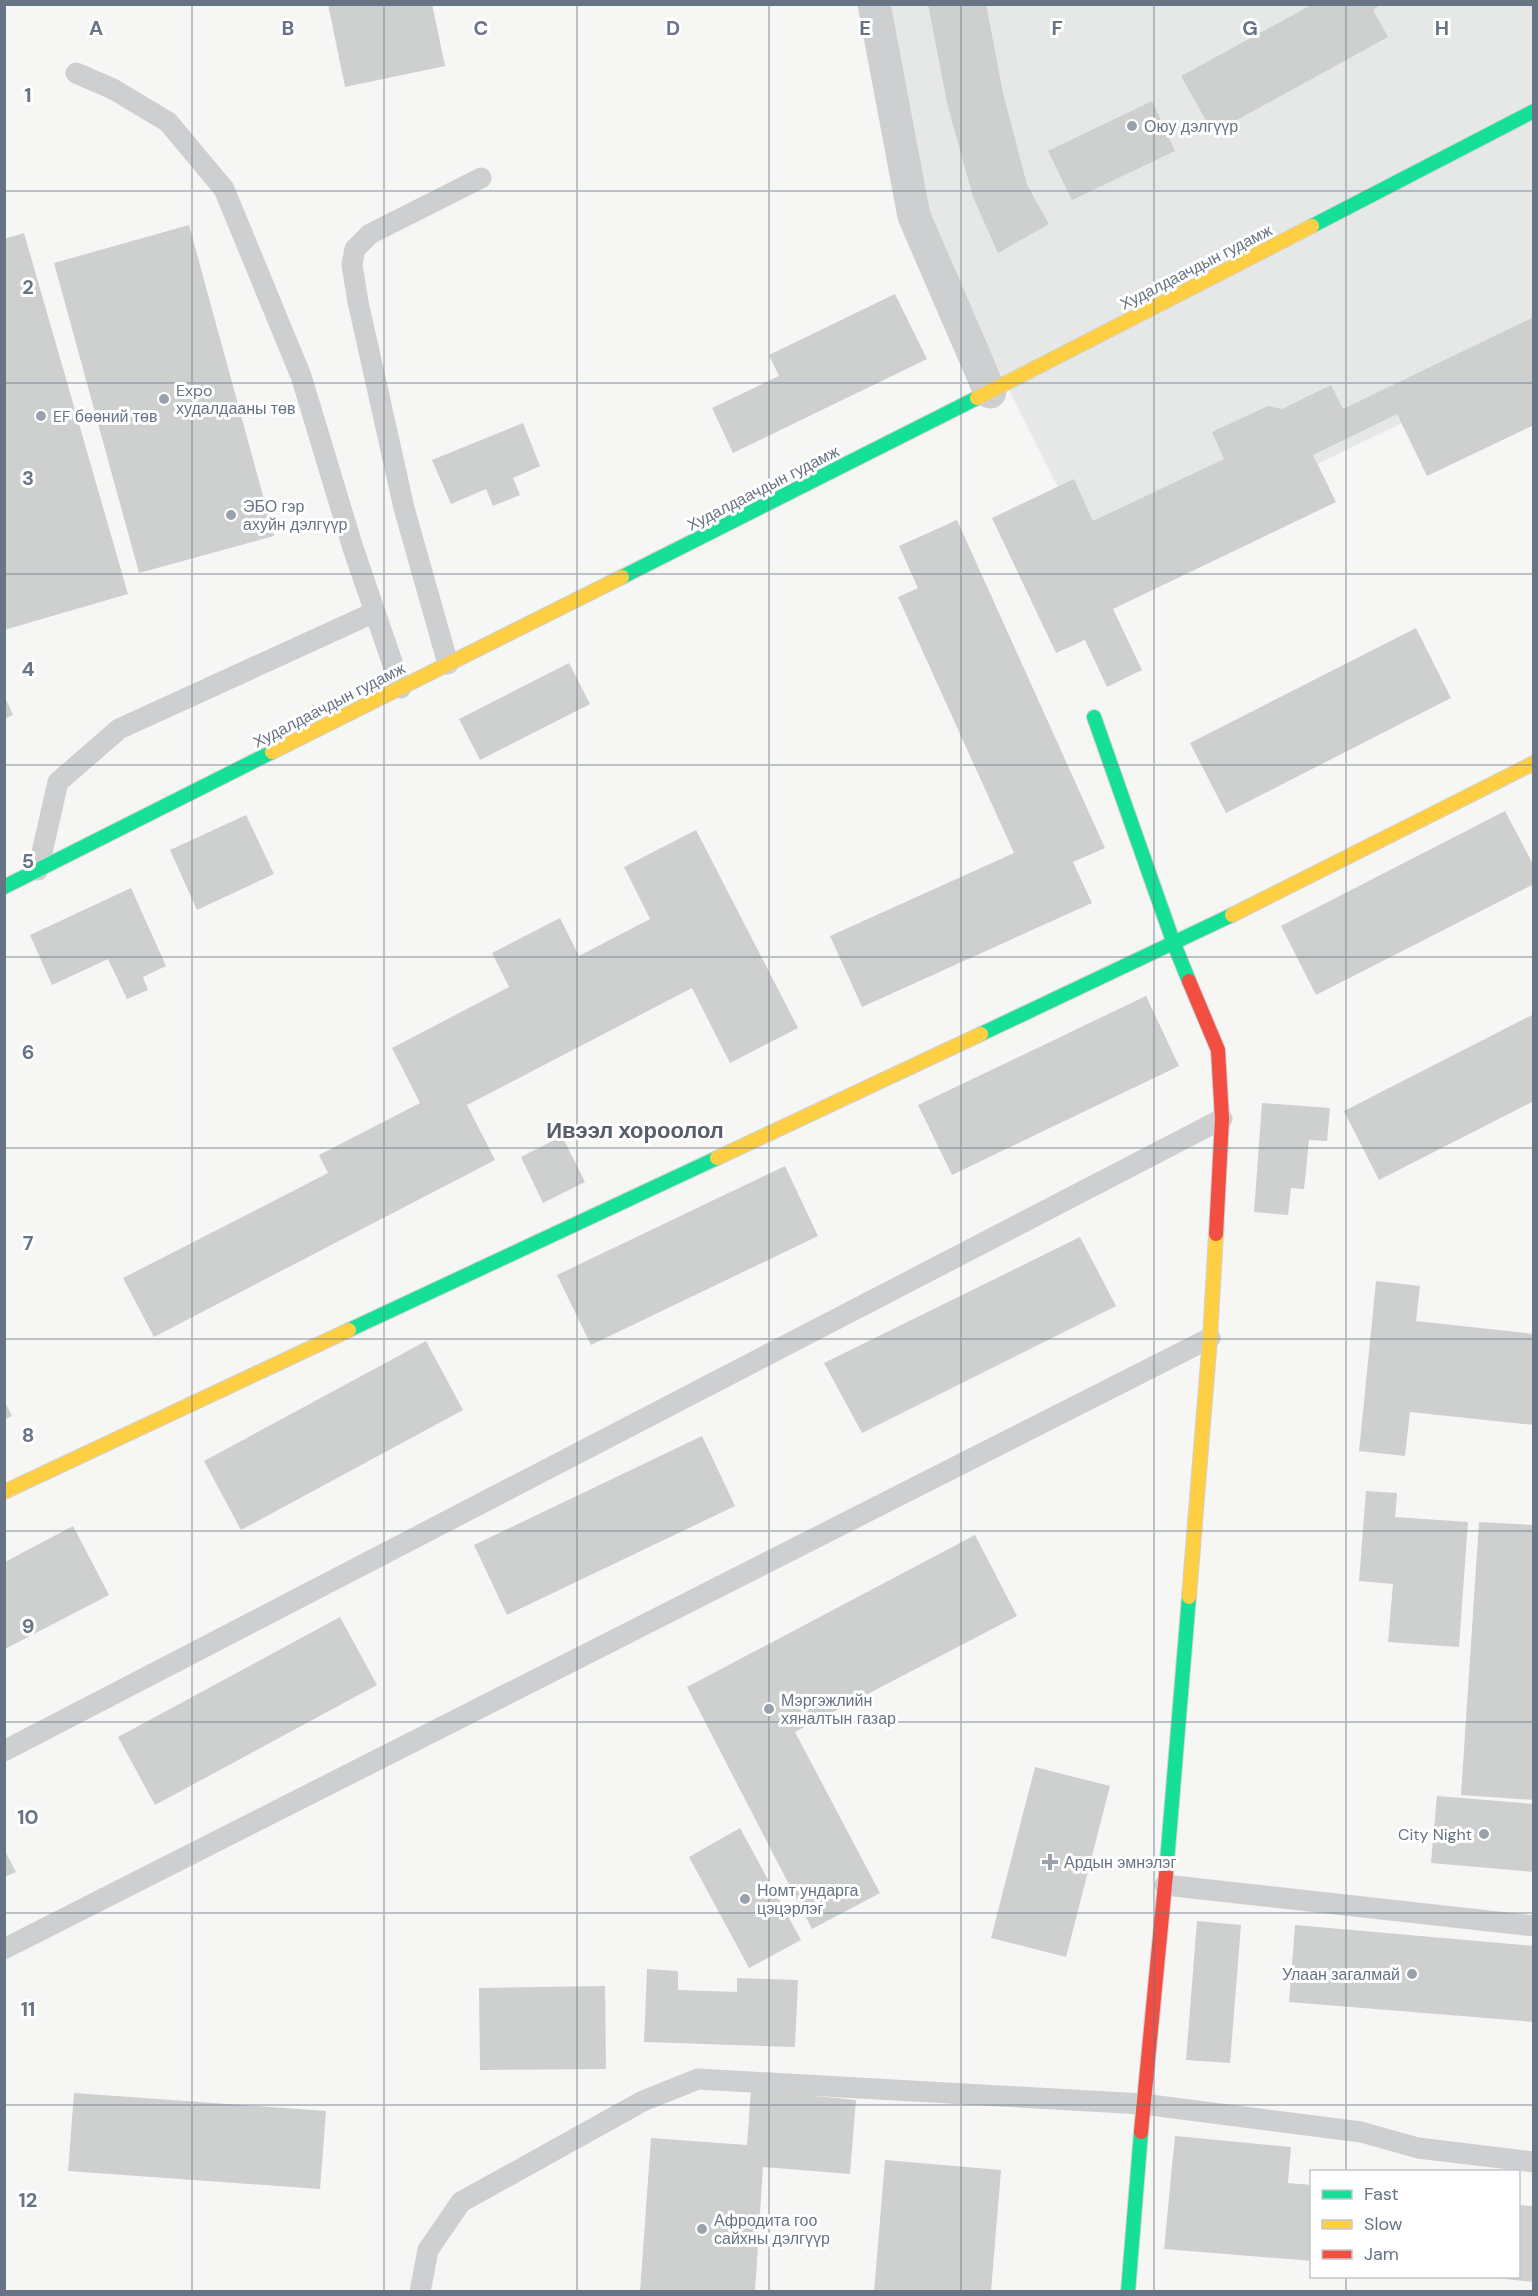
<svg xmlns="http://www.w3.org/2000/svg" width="1538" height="2296" viewBox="0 0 1538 2296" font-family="'DM Sans',sans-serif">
	<rect width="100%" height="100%" fill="#f6f6f5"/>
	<!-- built -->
	<path fill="#e6e8e7" d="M882,5H1533V360L1099,569L922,216Z"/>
	<!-- building -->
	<g fill="#ced0d0">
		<path d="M328,4H432L445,66L345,87Z"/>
		<path d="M928,4H986L1003,93L1027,185L1049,224L998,253L973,197L947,103Z"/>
		<path d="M1313,4H1381L1373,10L1388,37L1213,133L1181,76Z"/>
		<path d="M1152,101L1175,151L1072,200L1048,151Z"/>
		<path d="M189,225L274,536L139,573L54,263Z"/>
		<path d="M24,233L128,594L4,630V239Z"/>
		<path d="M895,294L927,359L733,453L712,408L779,376L769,355Z"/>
		<path d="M1534,317V425L1427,476L1397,414L1313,455L1336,502L1113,609L1142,670L1107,687L1085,640L1056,653L992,518L1074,479L1093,521L1224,459L1212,432L1268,406L1282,409L1331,385L1343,409Z"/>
		<path d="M523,423L540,466L513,478L520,495L493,506L486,489L451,504L432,460Z"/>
		<path d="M957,520L1105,848L1073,862L1092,903L862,1007L830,936L1014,853L898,597L918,588L899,546Z"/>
		<path d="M1416,628L1451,698L1226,813L1190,743Z"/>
		<path d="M569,663L590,704L480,760L459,719Z"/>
		<path d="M4,695L13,715L4,719Z"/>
		<path d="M1505,811L1534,866V884L1316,995L1281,926Z"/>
		<path d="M246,815L274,874L197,910L170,850Z"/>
		<path d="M696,830L798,1028L730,1063L692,988L467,1105L495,1160L154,1337L123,1278L328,1173L319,1155L420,1103L392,1048L509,987L492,953L560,918L579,956L650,919L624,867Z"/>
		<path d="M131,888L166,966L143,977L148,990L127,999L108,959L52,985L30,935Z"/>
		<path d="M1146,996L1179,1066L952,1175L918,1105Z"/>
		<path d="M1534,1014V1101L1379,1180L1344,1111Z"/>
		<path d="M1262,1103L1330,1108L1327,1141L1309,1140L1304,1189L1291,1188L1288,1215L1254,1212Z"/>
		<path d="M562,1136L585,1182L543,1203L521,1157Z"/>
		<path d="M785,1166L818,1236L591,1345L557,1275Z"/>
		<path d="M1080,1237L1116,1306L862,1433L824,1363Z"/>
		<path d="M1376,1281L1420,1286L1416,1321L1534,1334V1425L1410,1412L1405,1456L1359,1451Z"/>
		<path d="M426,1341L463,1410L241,1530L204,1461Z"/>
		<path d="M4,1400L12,1416L4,1420Z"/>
		<path d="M702,1436L735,1506L507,1615L474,1545Z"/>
		<path d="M1366,1491L1397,1493L1395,1517L1468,1522L1459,1647L1388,1642L1393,1584L1359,1581Z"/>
		<path d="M1479,1522L1534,1525V1800L1461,1795Z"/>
		<path d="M73,1526L109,1595L5,1649V1562Z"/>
		<path d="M975,1535L1017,1616L795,1732L880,1893L812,1929L687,1687Z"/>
		<path d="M340,1617L377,1685L155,1805L118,1737Z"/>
		<path d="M1035,1767L1110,1786L1066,1957L991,1938Z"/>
		<path d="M1437,1796L1534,1804V1872L1431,1863Z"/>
		<path d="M740,1828L801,1940L749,1968L689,1857Z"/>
		<path d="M4,1849L16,1872L4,1877Z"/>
		<path d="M1197,1921L1241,1925L1230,2063L1186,2060Z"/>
		<path d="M1295,1925L1534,1946V2022L1289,2002Z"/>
		<path d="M647,1969L678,1971V1990L737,1992V1978L798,1980L795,2047L644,2042Z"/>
		<path d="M605,1986L606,2069L480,2070L479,1988Z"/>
		<path d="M751,2090L856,2100L850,2174L763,2167L755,2292H640L651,2138L747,2145Z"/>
		<path d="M74,2093L326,2111L320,2189L68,2171Z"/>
		<path d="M1175,2136L1291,2147L1288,2183L1312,2185V2261L1164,2249Z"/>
		<path d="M885,2160L1001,2170L991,2292H874Z"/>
		<path d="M1518,2205L1534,2206V2282L1496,2278V2276H1518Z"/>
	</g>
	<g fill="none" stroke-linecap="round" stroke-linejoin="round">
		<defs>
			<g id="fast">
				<path d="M1312,226L1534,111"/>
				<path d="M622,577L977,398"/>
				<path d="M1094,717L1174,944L1189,981"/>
				<path d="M4,887L272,752"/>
				<path d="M981,1034L1232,915"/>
				<path d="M349,1330L717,1158"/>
				<path d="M1166,1874L1189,1597"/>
				<path d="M1128,2292L1141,2132"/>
			</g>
			<g id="slow">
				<path d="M977,398L1312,226"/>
				<path d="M272,752L622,577"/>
				<path d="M1232,915L1534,763"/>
				<path d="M717,1158L981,1034"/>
				<path d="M4,1492L349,1330"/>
				<path d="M1189,1597L1210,1338L1216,1234"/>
			</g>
			<g id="jam">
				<path d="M1189,981L1218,1050L1222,1119L1216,1234"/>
				<path d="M1141,2132L1166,1874"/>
			</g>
		</defs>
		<!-- fast casing -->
		<use href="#fast" stroke="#d2d2d3" stroke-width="16"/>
		<!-- slow casing -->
		<use href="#slow" stroke="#d2d2d3" stroke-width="16"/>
		<!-- jam casing -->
		<use href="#jam" stroke="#d2d2d3" stroke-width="16"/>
		<!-- lane -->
		<g stroke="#cecfd0" stroke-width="21">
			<path d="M76,73L113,89L168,122L224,189L301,376L353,548L401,688"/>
			<path d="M448,664L404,508L358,302L352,265L355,249L370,234L481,178"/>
			<path d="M38,870L58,782L119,729L375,612"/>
			<path d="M4,1751L1222,1119"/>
			<path d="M1165,1885L1534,1926"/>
			<path d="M4,1949L1210,1338"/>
			<path d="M420,2292L428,2250L461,2202L643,2101L698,2079L1143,2104L1361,2132L1418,2148L1534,2162"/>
		</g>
		<!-- street -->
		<path stroke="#cecfd0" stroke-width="33" d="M874,4L914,216L990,392"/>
		<!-- fast -->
		<use href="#fast" stroke="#16e098" stroke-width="14"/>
		<!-- slow -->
		<use href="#slow" stroke="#ffcf43" stroke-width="14"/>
		<!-- jam -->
		<use href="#jam" stroke="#f24e42" stroke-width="14"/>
	</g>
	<!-- grid -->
	<path fill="none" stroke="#677484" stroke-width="1.5" stroke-opacity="0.55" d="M192,4V2292M384,4V2292M577,4V2292M769,4V2292M961,4V2292M1154,4V2292M1346,4V2172M4,191H1534M4,383H1534M4,574H1534M4,765H1534M4,957H1534M4,1148H1534M4,1339H1534M4,1531H1534M4,1722H1534M4,1913H1534M4,2105H1534M1346,2276V2292"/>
	<!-- markers -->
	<g fill="#99a2ac" stroke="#fff" stroke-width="2">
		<circle cx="1132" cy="126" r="6"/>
		<circle cx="164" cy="399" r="6"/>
		<circle cx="41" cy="416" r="6"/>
		<circle cx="231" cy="515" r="6"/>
		<circle cx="769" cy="1709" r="6"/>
		<circle cx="1484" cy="1834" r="6"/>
		<path d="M1047 1853h6v6h6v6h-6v6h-6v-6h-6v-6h6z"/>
		<circle cx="745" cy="1899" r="6"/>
		<circle cx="1412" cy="1974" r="6"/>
		<circle cx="702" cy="2229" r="6"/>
	</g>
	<g text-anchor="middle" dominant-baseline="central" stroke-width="6" stroke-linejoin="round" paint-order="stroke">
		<!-- poi labels -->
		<g font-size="16" fill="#677484" stroke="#fff" text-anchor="start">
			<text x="1144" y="126">Оюу дэлгүүр</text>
			<text x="176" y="390">Expo<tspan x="176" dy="18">худалдааны төв</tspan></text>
			<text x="53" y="416">EF бөөний төв</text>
			<text x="243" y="506">ЭБО гэр<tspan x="243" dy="18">ахуйн дэлгүүр</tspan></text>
			<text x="781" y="1700">Мэргэжлийн<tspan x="781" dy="18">хяналтын газар</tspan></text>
			<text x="1472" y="1834" text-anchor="end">City Night</text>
			<text x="1064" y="1862">Ардын эмнэлэг</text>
			<text x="757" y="1890">Номт ундарга<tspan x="757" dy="18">цэцэрлэг</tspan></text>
			<text x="1400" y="1974" text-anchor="end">Улаан загалмай</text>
			<text x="714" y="2220">Афродита гоо<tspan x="714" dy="18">сайхны дэлгүүр</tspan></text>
		</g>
		<!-- street labels -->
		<g font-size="16" fill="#677484" stroke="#fff">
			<text transform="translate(1196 267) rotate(-27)">Худалдаачдын гудамж</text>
			<text transform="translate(763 488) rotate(-27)">Худалдаачдын гудамж</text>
			<text transform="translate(329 705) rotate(-27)">Худалдаачдын гудамж</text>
		</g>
		<!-- district labels -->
		<g font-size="22" font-weight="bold" fill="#555e69" stroke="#fff">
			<text x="635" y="1130">Ивээл хороолол</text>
		</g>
	</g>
	<g font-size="20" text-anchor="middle" font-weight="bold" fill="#677484" stroke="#fff" stroke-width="6" stroke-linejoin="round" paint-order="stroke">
		<text x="96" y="35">A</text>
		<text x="288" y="35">B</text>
		<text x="481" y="35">C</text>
		<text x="673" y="35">D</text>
		<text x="865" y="35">E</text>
		<text x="1057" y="35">F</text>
		<text x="1250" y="35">G</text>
		<text x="1442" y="35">H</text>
		<text x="28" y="102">1</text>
		<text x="28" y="294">2</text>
		<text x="28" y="485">3</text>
		<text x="28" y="676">4</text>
		<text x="28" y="868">5</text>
		<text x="28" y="1059">6</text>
		<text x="28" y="1250">7</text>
		<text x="28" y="1442">8</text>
		<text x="28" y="1633">9</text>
		<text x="28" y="1824">10</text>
		<text x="28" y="2016">11</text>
		<text x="28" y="2207">12</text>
	</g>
	<!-- border -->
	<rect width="1538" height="2296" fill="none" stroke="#677484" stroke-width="12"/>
	<!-- legend -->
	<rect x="1310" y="2170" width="210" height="108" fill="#ffffff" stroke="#c2c7ce" stroke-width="1.5"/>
	<rect x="1322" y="2190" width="30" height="9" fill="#16e098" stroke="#c2c7ce" stroke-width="1.5"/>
	<text x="1364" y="2200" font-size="18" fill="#677484">Fast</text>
	<rect x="1322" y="2220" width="30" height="9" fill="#ffcf43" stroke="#c2c7ce" stroke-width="1.5"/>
	<text x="1364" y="2230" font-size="18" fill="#677484">Slow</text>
	<rect x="1322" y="2250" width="30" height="9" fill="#f24e42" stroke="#c2c7ce" stroke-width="1.5"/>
	<text x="1364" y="2260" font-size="18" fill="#677484">Jam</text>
</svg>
